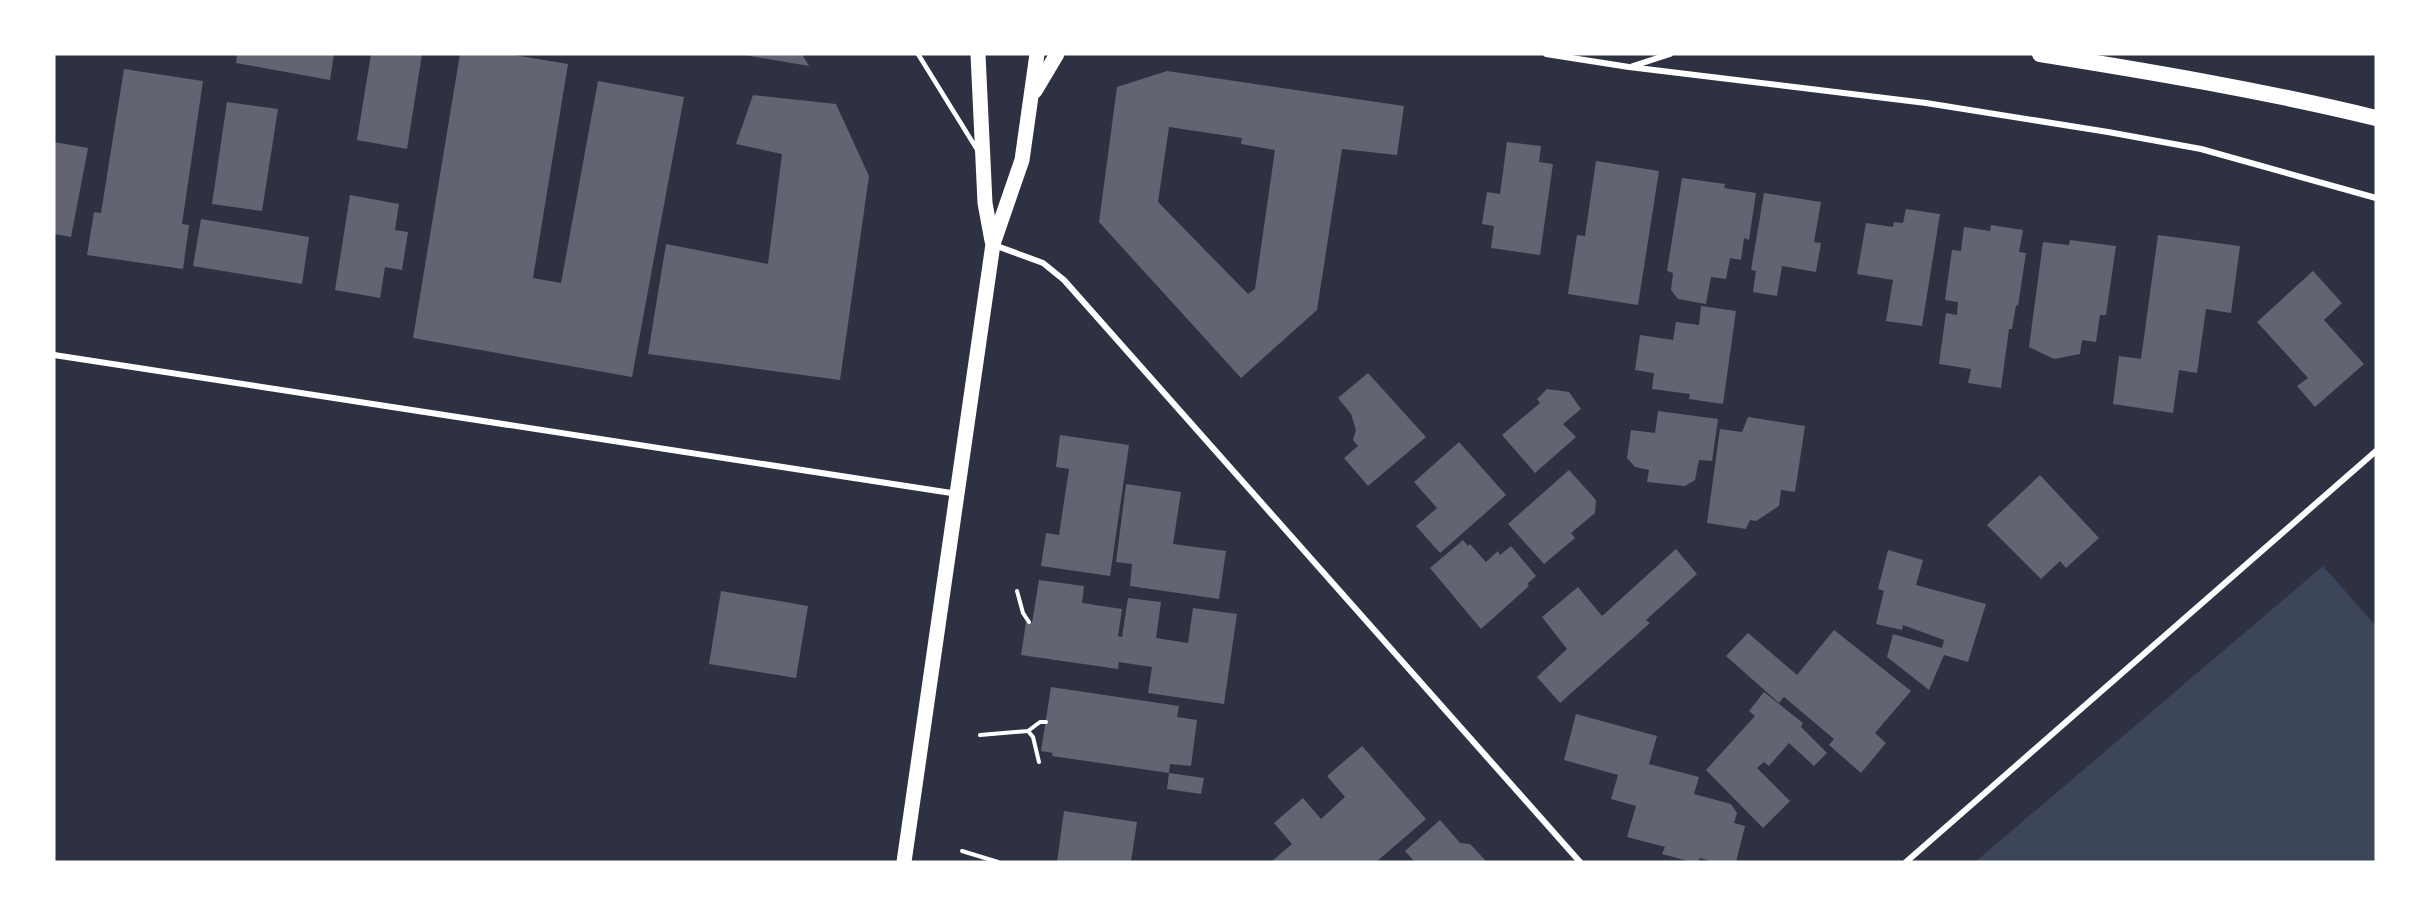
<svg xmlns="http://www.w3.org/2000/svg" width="2430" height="916" viewBox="0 0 2430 916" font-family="Barlow,sans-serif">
	<rect width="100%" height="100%" fill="#2d3142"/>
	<!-- green -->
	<path fill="#3c4559" d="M2323,566L2376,626V862H1975Z"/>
	<!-- building -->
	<g fill="#626471" fill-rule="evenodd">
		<path d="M237,54H334L330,80L236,63Z"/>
		<path d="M371,54H422L407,149L357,140Z"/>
		<path d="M460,54H508L568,64L533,278L561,283L598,81L684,97L632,377L413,338Z"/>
		<path d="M744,54H802L809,66L744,55Z"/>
		<path d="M124,69L203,81L182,224L189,225L183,269L87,255L94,212L101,213Z"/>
		<path d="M1167,71L1404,106L1397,155L1342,149L1317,310L1241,378L1099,222L1117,87ZM1169,127L1242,138L1241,144L1275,150L1255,289L1248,294L1158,202Z"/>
		<path d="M753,95L836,104L869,176L840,380L648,354L666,244L768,264L782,154L736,144Z"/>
		<path d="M227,102L278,109L262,211L212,204Z"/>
		<path d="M54,142L88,148L71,237L54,234Z"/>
		<path d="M1507,142L1541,146L1539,162L1553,164L1540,255L1491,248L1494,226L1482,224L1487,192L1500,194Z"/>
		<path d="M1596,161L1659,171L1638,305L1568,294L1577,235L1585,236Z"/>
		<path d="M1682,178L1725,184L1724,188L1756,193L1749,240L1744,238L1741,260L1730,258L1726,279L1711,277L1706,304L1678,299L1671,290L1673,273L1667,271Z"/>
		<path d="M1764,193L1821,202L1814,242L1821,243L1816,272L1782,266L1777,296L1753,292L1756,271L1751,270Z"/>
		<path d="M350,195L399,204L395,230L408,232L402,270L385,267L380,298L335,290Z"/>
		<path d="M1906,209L1940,214L1922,326L1886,321L1893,280L1857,274L1866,223L1893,227L1894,222L1903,223Z"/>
		<path d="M201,219L309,237L302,284L193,266Z"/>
		<path d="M1991,225L2023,230L2019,252L2026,253L2018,306L2016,305L2012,329H2009L2001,388L1968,383L1971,369L1939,364L1946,313L1957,315L1958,302L1945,300L1952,250L1961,251L1964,227L1990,231Z"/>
		<path d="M2158,235L2240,246L2231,313L2206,309L2197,373L2179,370L2173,413L2113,404L2119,356L2141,359Z"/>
		<path d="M2070,240L2116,246L2106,315H2100L2096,342L2082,340L2080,354L2054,359L2029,347L2043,242L2069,245Z"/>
		<path d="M2313,271L2342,303L2324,320L2364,364L2315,407L2297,386L2308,378L2257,322Z"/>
		<path d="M1701,306L1736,311L1723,404L1689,399L1690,394L1652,389L1654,373L1635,370L1640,335L1673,340L1676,322L1699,325Z"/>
		<path d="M1368,373L1426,437L1368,486L1344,458L1358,446L1353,440L1356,430L1351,414L1338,398Z"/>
		<path d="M1547,389L1569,392L1581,409L1563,424L1576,437L1535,473L1502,435L1540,403L1537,399Z"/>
		<path d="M1658,411L1718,419L1712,461L1699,460L1695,480L1685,486L1647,482L1649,470L1635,467L1627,458L1631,430L1655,433Z"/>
		<path d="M1748,417L1805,426L1795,492L1781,490L1779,506L1756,521L1750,520L1746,529L1707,523L1720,429L1742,432Z"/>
		<path d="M1060,435L1129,445L1110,576L1041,566L1046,533L1059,535L1069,469L1056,467Z"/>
		<path d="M1459,442L1506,495L1440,553L1416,526L1437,508L1414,482Z"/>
		<path d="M1569,470L1596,500L1595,513L1571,533L1575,538L1544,564L1508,524Z"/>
		<path d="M2040,475L2099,538L2066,568L2060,561L2041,579L1987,525Z"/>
		<path d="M1126,484L1181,492L1173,544L1226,551L1219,599L1130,586L1132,564L1116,562Z"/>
		<path d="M1463,540L1468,546L1470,544L1486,562L1498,551L1500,555L1511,546L1536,576L1527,584L1529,586L1481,629L1430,568Z"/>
		<path d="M1676,549L1697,574L1646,620L1650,623L1560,703L1537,677L1567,649L1542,617L1578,587L1602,616Z"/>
		<path d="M1888,550L1923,560L1916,585L1986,604L1968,662L1944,655L1929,690L1887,657L1893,634L1942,648L1944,640L1903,625L1902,630L1876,624L1884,591L1878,589Z"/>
		<path d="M1039,580L1084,586L1082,603L1122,609L1118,636L1122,637L1128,598L1161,602L1156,638L1188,643L1193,608L1237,614L1224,704L1148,693L1152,667L1119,662L1118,669L1021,655L1026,622L1032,623Z"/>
		<path d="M721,591L808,606L796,678L709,664Z"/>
		<path d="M1834,630L1911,691L1875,733L1886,743L1861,773L1829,745L1834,739L1784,697L1779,703L1726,656L1748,633L1797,675Z"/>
		<path d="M1051,687L1179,706L1177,717L1197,720L1191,766L1170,764L1169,773L1052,756L1053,753L1041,751Z"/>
		<path d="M1764,692L1803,723L1801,727L1827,753L1814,766L1789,743L1769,766L1764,762L1757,768L1790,801L1763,828L1706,770L1755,716L1749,711Z"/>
		<path d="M1576,714L1657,736L1649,764L1699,777L1694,794L1731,804L1737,813L1734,823L1745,826L1736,862H1713L1700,858L1698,862H1692L1662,854L1665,847L1627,837L1636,806L1611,799L1618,775L1564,760Z"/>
		<path d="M1362,746L1426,819L1376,862H1271L1292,844L1274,823L1303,798L1321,819L1345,797L1327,776Z"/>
		<path d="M1169,773L1204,778L1201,794L1167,789Z"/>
		<path d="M1064,811L1137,822L1131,862H1057Z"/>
		<path d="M1440,820L1460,843L1470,844L1487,862H1415L1405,851Z"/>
	</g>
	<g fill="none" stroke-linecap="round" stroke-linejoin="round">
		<!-- path -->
		<g stroke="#fff" stroke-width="4">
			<path d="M1017,591L1023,613L1029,622"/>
			<path d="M1028,731L1033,737L1039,762"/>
			<path d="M980,735L1028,731L1040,722H1046"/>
			<path d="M962,851L998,862"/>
		</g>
		<!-- service -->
		<path stroke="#fff" stroke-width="4.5" d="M918,54L978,151"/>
		<!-- minor -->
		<g stroke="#fff" stroke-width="6">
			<path d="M1546,54L1629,67L1926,103L2108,132L2201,149L2376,198"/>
			<path d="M1633,66L1670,54"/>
			<path d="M994,245L1043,263L1064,280L1580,862"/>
			<path d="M54,355L958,494"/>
			<path d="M1906,862L2376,451"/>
		</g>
		<!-- primary -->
		<g stroke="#fff" stroke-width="15">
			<path d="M978,54L985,203L992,241"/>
			<path d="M1035,91L1057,54"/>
			<path d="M904,862L993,244L1022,160L1037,54"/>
		</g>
		<!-- trunk -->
		<path stroke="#fff" stroke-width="16" d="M2040,54C2153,72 2265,91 2376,118"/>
	</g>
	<!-- border -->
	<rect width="2430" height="916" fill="none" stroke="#ffffff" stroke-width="111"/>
</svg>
